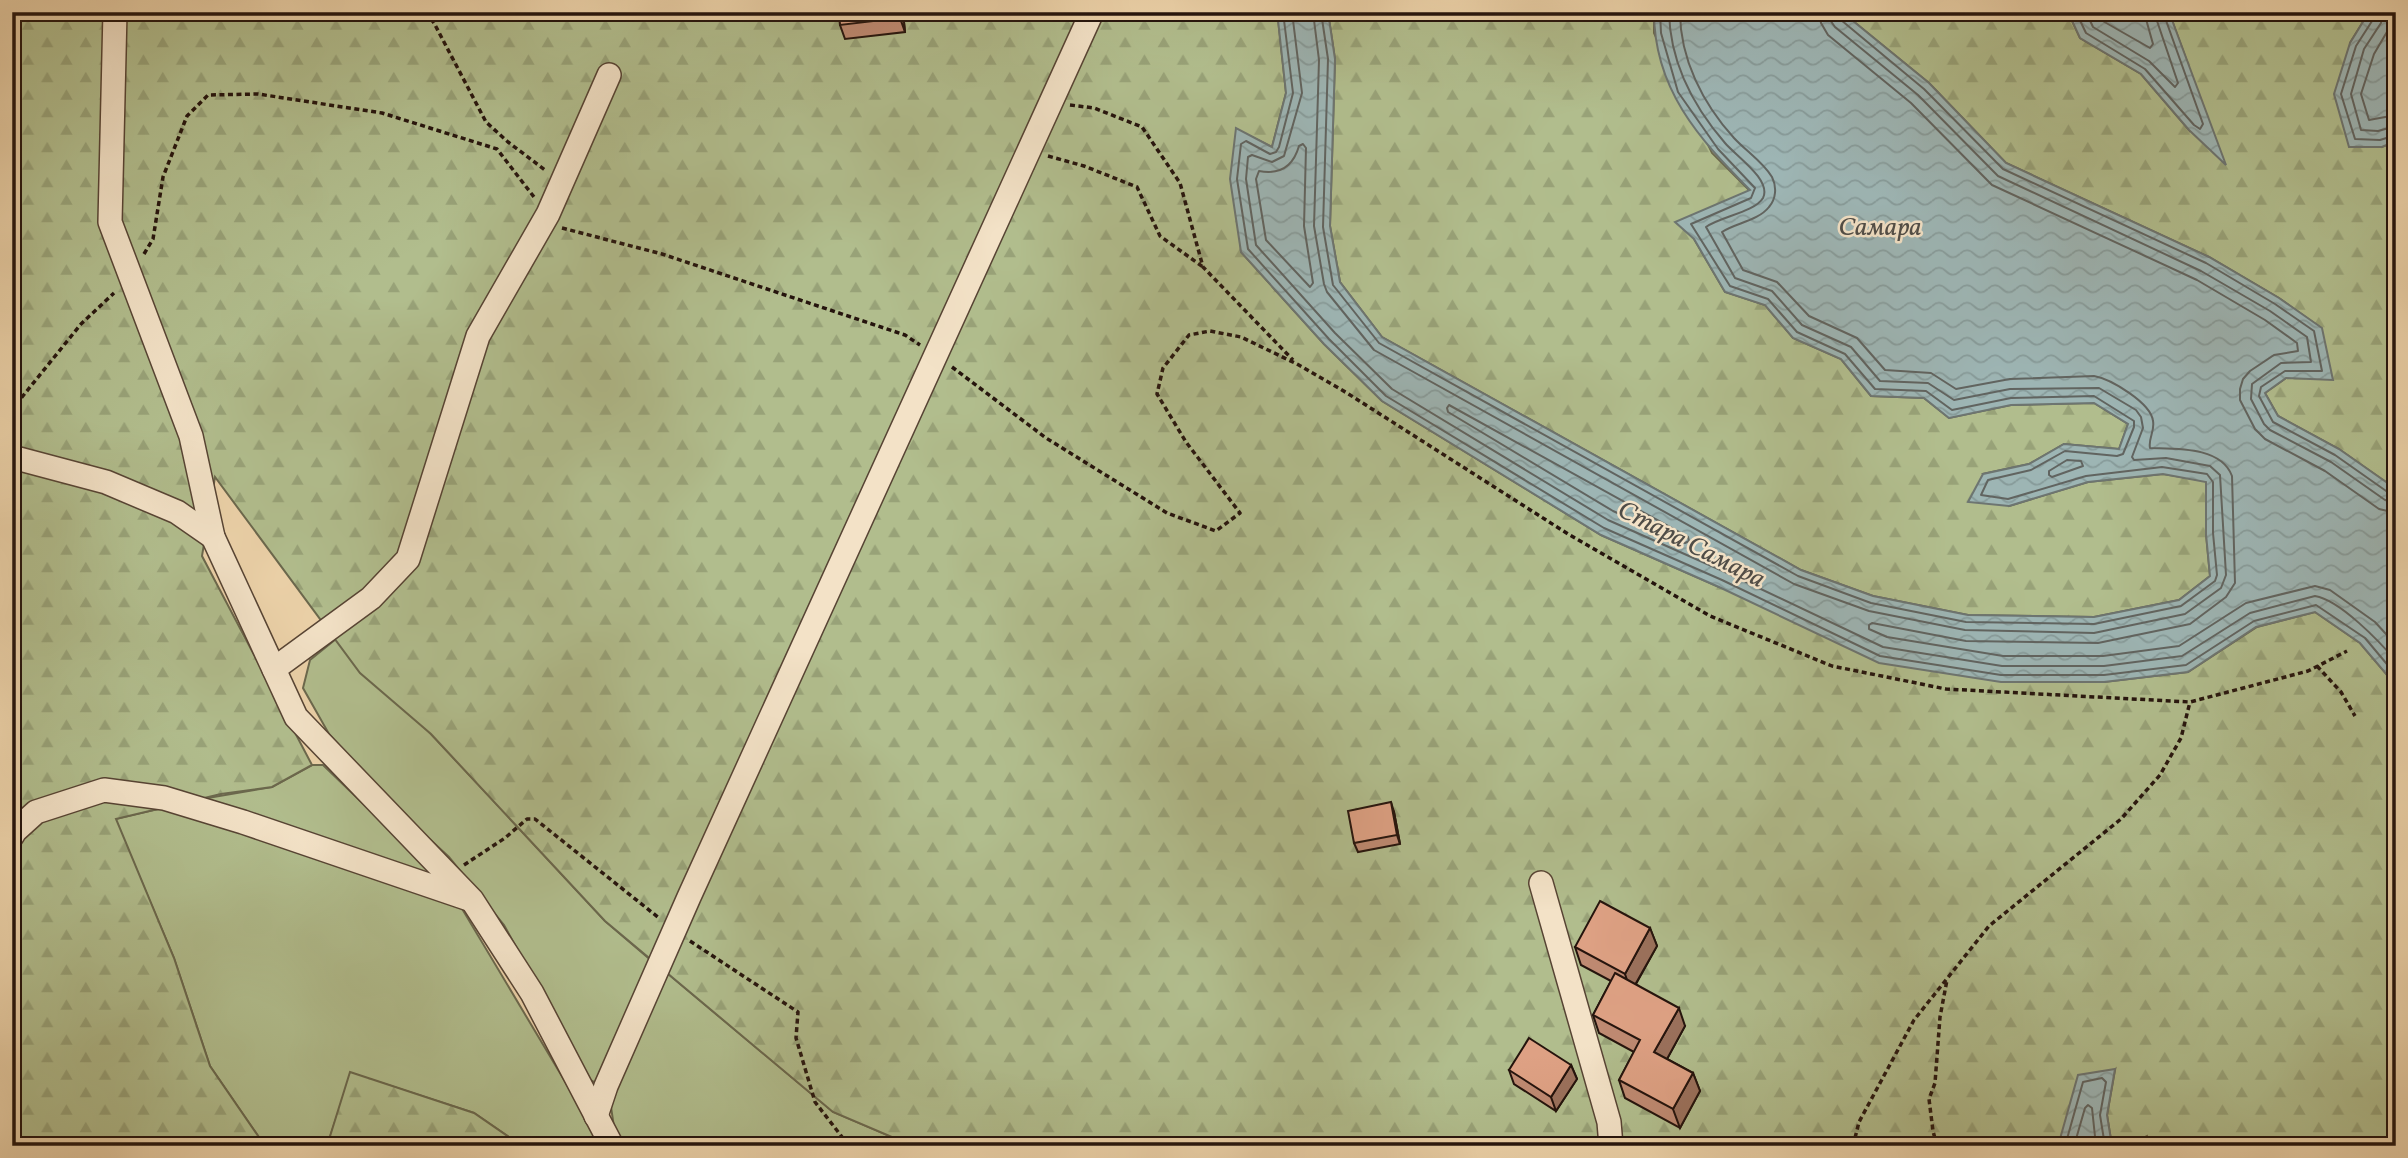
<svg xmlns="http://www.w3.org/2000/svg" width="2408" height="1158" viewBox="0 0 2408 1158" font-family="Vollkorn,serif">
	<defs>
		<pattern id="forest-firs" width="22" height="20" patternUnits="userSpaceOnUse" patternTransform="scale(1.75)"><rect width="22" height="20" fill="#b1bd8d"/><path d="M5 1l3.5 6h-7zM16 11l3.5 6h-7z" fill="#98a278"/></pattern>
		<pattern id="water-waves" width="16" height="10" patternUnits="userSpaceOnUse" patternTransform="scale(1.75)"><rect width="16" height="10" fill="#9db5b4"/><path d="M0 5q4-4 8 0t8 0" fill="none" stroke="#879b9a"/></pattern>
	</defs>
	<rect width="100%" height="100%" fill="#ecd2a9"/>
	<filter id="stains"><feTurbulence type="fractalNoise" baseFrequency=".00286" numOctaves="4"/><feColorMatrix values="0 0 0 0 .2 0 0 0 0 .09 0 0 0 0 .02 0 0 0 .5 -.17"/></filter>
	<radialGradient id="worn" r=".72"><stop offset=".6" stop-color="#630" stop-opacity="0"/><stop offset="1" stop-color="#630" stop-opacity=".3"/></radialGradient>
	<!-- grass -->
	<g fill="#b1bd8d" stroke="#6b684d" stroke-width="2">
		<path d="M336,639L431,734L605,921L653,962L596,1083L589,1079L504,925L449,857L383,796L329,734L303,688L310,660Z"/>
		<path d="M312,765H323L434,872L431,881L196,800L272,787Z"/>
		<path d="M175,805L461,907L591,1125L601,1146H522L474,1113L351,1073L327,1146H265L210,1066L174,958L115,819Z"/>
		<path d="M667,973L833,1112L913,1146H622L615,1134L611,1107L625,1065Z"/>
	</g>
	<!-- forest -->
	<g fill="url(#forest-firs)" stroke="#6b684d" stroke-width="2">
		<path d="M12,12H1275L1278,19L1286,93L1272,147L1236,129L1241,252L1324,344L1382,401L1601,535L1719,587L2104,682L2188,672L2257,627L2315,612L2360,643L2394,683L2389,761L2396,806V1146H2150L2147,1136L2129,1146H2112L2107,1115L2115,1070L2061,1136L2058,1146H913L833,1112L605,921L431,734L360,673L215,477L202,556L312,765L272,787L221,794L116,819L174,958L210,1066L265,1146H12Z"/>
		<path d="M1328,12H1654V33L1712,153L1750,191L1694,239L1725,292L1765,305L1793,338L1841,359L1871,396L1924,398L1949,418L2011,405L2094,403L2128,424L2119,449L2064,444L2029,464L1983,474L2009,506L2088,482L2163,474L2206,481V534L2210,576L2179,600L2094,617L1968,615L1873,596L1801,570L1382,337L1340,282L1330,226L1335,59Z"/>
		<path d="M1842,12H2068L2080,38L2141,74L2189,130V67L2169,12H2245L2246,14L2247,12H2369L2350,43L2382,147L2396,141V489L2339,449L2278,416L2265,393L2286,378L2321,328L2279,298L2209,257L2006,163L1929,83Z"/>
		<path d="M350,1072L474,1113L522,1146H327Z"/>
	</g>
	<!-- water -->
	<g fill="url(#water-waves)" stroke="#6d7571" stroke-width="2">
		<path d="M1275,12H1328L1335,59L1330,226L1340,282L1382,337L1801,570L1873,596L1968,615L2094,617L2179,600L2210,576L2206,534V482L2163,474L2088,482L2009,506L1968,502L1983,474L2029,464L2064,444L2119,449L2128,424L2094,403L2011,405L1949,418L1924,398L1871,396L1841,359L1793,338L1765,305L1725,292L1694,239L1675,222L1750,190C1699,139 1654,89 1654,12H1842L1929,83L2006,163L2209,257L2279,298L2322,328L2333,380L2286,378L2265,393L2278,416L2339,449L2396,489V806L2389,761L2394,683L2360,643L2315,612L2256,627L2188,672L2104,682H2001L1879,663L1719,587L1601,535L1382,401L1324,344L1241,252L1230,179L1236,128L1272,147L1286,93L1278,20Z"/>
		<path d="M2068,12H2169L2226,165L2189,130L2141,74L2080,38Z"/>
		<path d="M2369,12H2396V141L2382,147H2349L2334,94L2350,43Z"/>
		<path d="M2115,1069L2107,1115L2112,1146H2058L2078,1075Z"/>
	</g>
	<g fill="none" stroke-linecap="round" stroke-linejoin="round">
		<!-- shore -->
		<g stroke="#616460" stroke-width="2">
			<path d="M1283,12L1293,93L1279,147L1276,152L1270,154L1246,141L1241,144L1237,179L1248,249L1329,339L1386,396L1604,528L1722,580L1880,656L2001,675H2104L2186,665L2254,621L2316,605L2365,638L2396,675"/>
			<path d="M1292,12L1302,93L1284,156L1272,162L1252,155L1248,157L1246,179L1256,245L1335,333L1392,389L1608,520L1725,572L1883,647L2002,666H2104L2182,656L2250,613L2315,596C2340,600 2380,642 2396,661"/>
			<path d="M1313,12L1319,60L1314,226L1324,284L1327,292L1374,350L1794,584L1869,611L1965,630L2094,633L2185,614L2221,588L2226,575L2220,475L2210,466L2166,458L2134,460L2132,457L2143,428L2141,417L2136,410L2099,388L2010,389L1954,400L1928,383L1880,381L1851,347L1802,325L1772,291L1735,278L1706,227C1719,217 1755,212 1763,198C1772,180 1736,156 1725,143C1693,106 1670,62 1669,12"/>
			<path d="M1321,12L1328,59L1323,227L1333,285L1379,343L1798,576L1871,603L1966,622L2094,624L2181,606L2215,581L2217,575L2213,533V482L2207,474L2162,467L2086,476L2008,499L1981,495L1988,480L2031,470L2065,451L2117,456L2123,454L2134,427V421L2094,396L2011,398L1952,410L1926,391L1875,389L1845,354L1797,332L1768,299L1730,286L1691,224L1751,198L1755,188L1718,149L1678,92L1661,33L1660,12"/>
			<path d="M1680,12C1680,59 1703,104 1734,138C1746,151 1763,162 1772,177C1777,187 1776,199 1769,207C1758,221 1735,223 1722,232L1743,270L1777,282L1809,316L1857,338L1885,370L1931,373L1956,389L2010,379L2094,376C2111,379 2151,403 2153,421C2155,431 2148,439 2150,448C2175,449 2221,446 2232,476L2235,583L2226,597L2190,624L2098,643L1966,641L1872,623L1869,625V629L1887,637L2003,656H2103L2179,646L2246,603L2315,586L2330,590L2375,622L2396,645"/>
			<path d="M1819,12L1821,23L1828,35L1911,103L1992,185L2197,280L2265,320L2297,343L2298,351L2274,355L2250,371L2243,379L2240,389V400L2255,429L2265,439L2325,471L2379,509L2396,513"/>
			<path d="M1830,12V20L1835,27L1918,95L1998,176L2201,271L2270,311L2307,337L2311,362L2281,363L2252,384L2251,399L2264,424L2270,430L2331,462L2385,500L2396,503"/>
			<path d="M1838,12L1841,20L1924,89L2003,169L2206,263L2275,304L2314,331L2322,371H2285L2261,387L2259,396L2273,422L2335,455L2389,493L2396,494"/>
			<path d="M2076,12L2086,33L2145,69L2194,125L2200,129L2203,124L2163,12"/>
			<path d="M2086,12L2093,27L2149,61L2175,87L2178,83L2154,12"/>
			<path d="M2097,12L2101,20L2150,48L2153,44L2144,12"/>
			<path d="M2374,12V18L2356,46L2341,94L2355,139L2380,140L2396,135"/>
			<path d="M2383,12L2381,23L2364,49L2351,94L2361,130L2378,131L2396,126"/>
			<path d="M2394,12L2391,25L2374,54L2361,94L2369,120L2396,115"/>
			<path d="M1303,144L1306,148L1304,226L1313,283L1310,287L1266,240L1256,179L1259,171C1280,175 1293,167 1299,146Z"/>
			<path d="M1449,405L1688,537L1689,541L1685,543L1613,511L1448,412L1447,408Z"/>
			<path d="M2067,460L2081,461L2083,466L2052,477L2049,475V471Z"/>
			<path d="M2065,1146L2083,1082L2102,1078L2106,1082L2100,1115L2105,1146"/>
			<path d="M2074,1146L2085,1108L2088,1105L2092,1108L2096,1146"/>
		</g>
		<defs>
			<g id="minor">
				<path d="M115,12L110,222L191,436L213,537L296,717L472,900L532,993L612,1146"/>
				<path d="M12,457L106,482L177,512L213,537"/>
				<path d="M274,669L371,598L408,559L478,336L548,214L609,75"/>
				<path d="M12,836L15,831L36,812L104,790L164,798L243,822L469,899"/>
				<path d="M1541,883L1609,1122L1611,1146"/>
				<path d="M596,1116L606,1086L689,897L1092,12"/>
			</g>
		</defs>
		<!-- minor casing -->
		<use href="#minor" stroke="#574434" stroke-width="26"/>
		<!-- path -->
		<g stroke="#25140d" stroke-width="3.5" stroke-dasharray="5 3.5" stroke-linecap="butt">
			<path d="M426,12L434,23L486,122L508,142L545,170"/>
			<path d="M1070,105L1094,108L1142,127L1180,183L1203,267L1293,360"/>
			<path d="M1048,156L1084,166L1137,187L1160,236L1203,267"/>
			<path d="M562,228L662,254L905,335L920,345"/>
			<path d="M144,254L153,239L163,177L187,116L208,95L258,94L382,113L497,149L534,197"/>
			<path d="M952,367L1046,438L1167,513L1216,531L1240,513L1186,442L1157,394L1163,368L1189,335L1210,331L1241,337L1297,364L1347,393L1568,534L1710,616L1832,666L1946,689L2190,702L2308,671L2347,651"/>
			<path d="M12,421L18,402L81,324L114,293"/>
			<path d="M2317,666L2341,692L2355,716"/>
			<path d="M464,865L505,838L527,819H535L659,918"/>
			<path d="M690,941L798,1012L796,1038L815,1102L849,1146"/>
			<path d="M1853,1146L1859,1122L1914,1020L1989,926L2121,819L2160,775L2181,738L2190,702"/>
			<path d="M1937,1146L1933,1131L1929,1099L1935,1083L1940,1017L1947,980"/>
		</g>
		<!-- minor -->
		<use href="#minor" stroke="#f3e2c7" stroke-width="23"/>
	</g>
	<!-- wall -->
	<g fill="#bf8a72" stroke="#25140d" stroke-width="2">
		<path d="M839,12H903L905,32L845,39L840,25Z"/>
		<path d="M1394,812L1400,844L1358,852L1354,843Z"/>
		<path d="M1650,928L1657,946L1636,984L1685,1026L1667,1059L1693,1073L1700,1091L1680,1128L1625,1098L1619,1080L1634,1052L1599,1033L1593,1015L1611,981L1581,965L1575,947Z"/>
		<path d="M1571,1065L1577,1079L1556,1111L1514,1084L1509,1070Z"/>
	</g>
	<!-- shaded-wall -->
	<g fill="#9b715c" stroke="#25140d" stroke-width="2">
		<path d="M899,12H903L905,32L900,18Z"/>
		<path d="M1391,802L1394,812L1400,844L1397,835Z"/>
		<path d="M1650,928L1657,946L1631,992L1625,974Z"/>
		<path d="M1679,1008L1685,1026L1661,1070L1654,1052Z"/>
		<path d="M1571,1065L1577,1079L1556,1111L1551,1097Z"/>
		<path d="M1693,1073L1700,1091L1680,1128L1673,1109Z"/>
	</g>
	<!-- building -->
	<g fill="#dea184" stroke="#25140d" stroke-width="2">
		<path d="M839,12H899L900,18L840,25Z"/>
		<path d="M1391,802L1397,835L1354,843L1348,811Z"/>
		<path d="M1600,901L1650,928L1625,974L1575,947Z"/>
		<path d="M1615,973L1679,1008L1654,1052L1693,1073L1673,1109L1619,1080L1640,1040L1593,1015Z"/>
		<path d="M1529,1038L1571,1065L1551,1097L1509,1070Z"/>
	</g>
	<g text-anchor="middle" dominant-baseline="central" stroke-width="5" stroke-linejoin="round" paint-order="stroke">
		<!-- water labels -->
		<g font-size="26" font-style="italic" fill="#4f4c47" stroke="#f3e2c7">
			<text x="1880" y="228">Самара</text>
			<text transform="translate(1691 545) rotate(27)">Стара Самара</text>
		</g>
	</g>
	<!-- margin -->
	<rect width="2408" height="1158" fill="none" stroke="#ecd2a9" stroke-width="42"/>
	<rect x="14" y="14" width="2380" height="1130" fill="none" stroke="#25140d" stroke-width="3.5"/>
	<rect x="21" y="21" width="2366" height="1116" fill="none" stroke="#25140d" stroke-width="2"/>
	<rect width="100%" height="100%" filter="url(#stains)"/>
	<rect width="100%" height="100%" fill="url(#worn)"/>
</svg>
